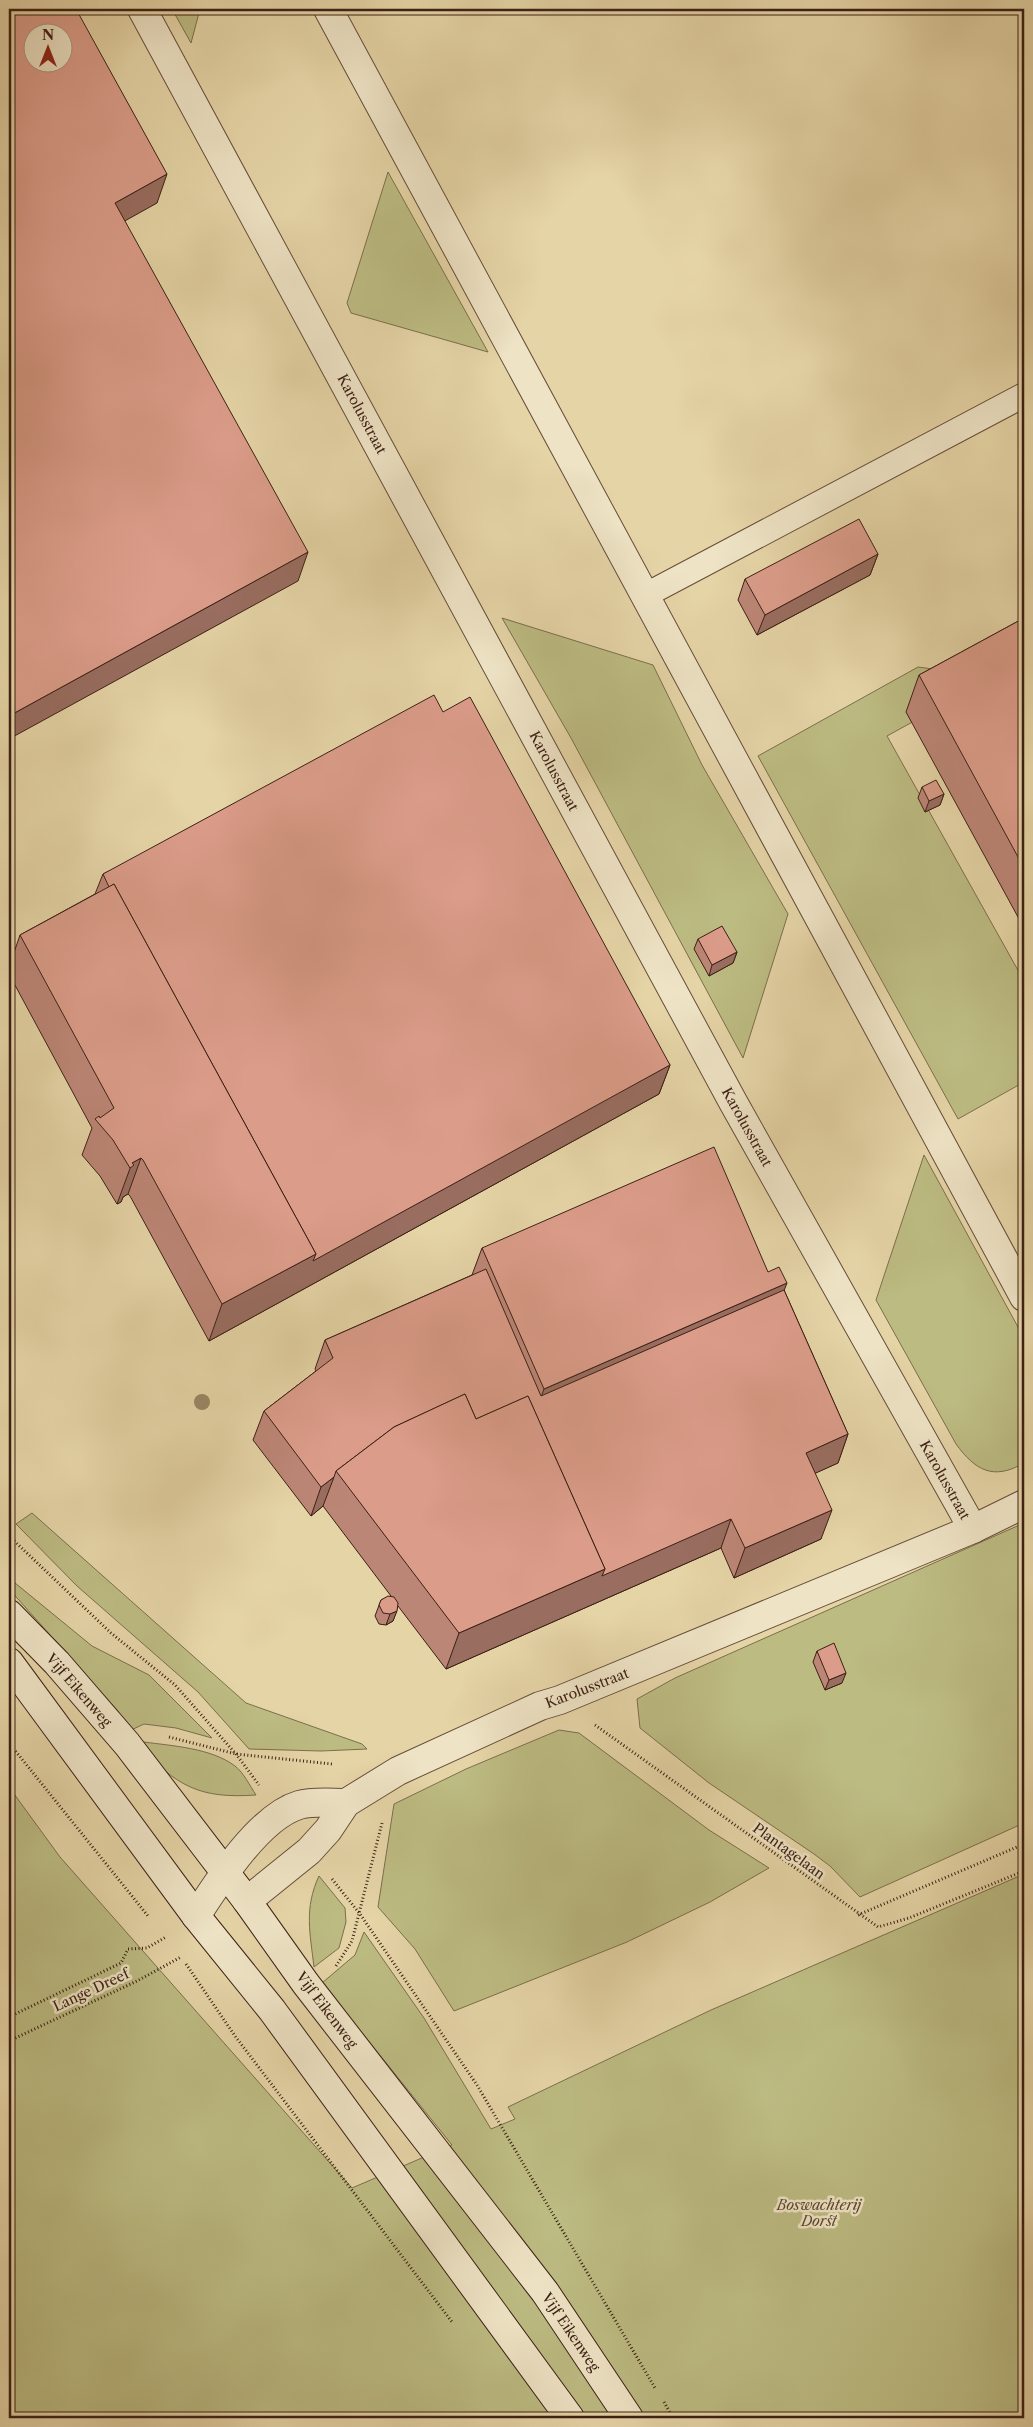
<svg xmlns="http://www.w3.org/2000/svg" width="1033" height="2427" viewBox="0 0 1033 2427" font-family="'Libre Caslon Text',serif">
	<rect width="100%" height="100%" fill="#e5d4a6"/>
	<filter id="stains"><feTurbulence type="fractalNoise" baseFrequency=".004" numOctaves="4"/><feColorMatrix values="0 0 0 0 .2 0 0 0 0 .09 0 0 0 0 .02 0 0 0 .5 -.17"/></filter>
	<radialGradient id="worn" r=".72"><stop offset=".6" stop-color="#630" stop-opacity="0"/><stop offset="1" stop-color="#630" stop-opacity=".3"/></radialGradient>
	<!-- green -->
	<g fill="#bcbb82" stroke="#7c6e4c">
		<path d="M172,9H200L191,43Z"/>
		<path d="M388,172L488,352L351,313L347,303Z"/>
		<path d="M502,618L653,665L702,765L788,914L743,1058L571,738Z"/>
		<path d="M918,667L933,669L947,703L887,736L1024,981V1082L958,1119L758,756Z"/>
		<path d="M924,1155L1024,1338V1463C993,1481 975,1470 956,1444L876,1300Z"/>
		<path d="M32,1513L246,1703L362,1744L367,1749L321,1751L249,1749L198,1692L77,1586L16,1524Z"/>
		<path d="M1024,1523V1823L860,1897L830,1866L814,1854L709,1783L640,1728L637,1699L675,1678Z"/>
		<path d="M9,1578L92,1646L149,1675L212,1738L176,1728L144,1724L127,1732L118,1711L9,1589Z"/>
		<path d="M559,1730L579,1733L709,1830L769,1868L710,1902L627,1942L454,2011L415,1949L378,1907L394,1804L466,1769Z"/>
		<path d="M144,1742C173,1746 211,1748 235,1766C244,1773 250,1786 256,1795C199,1799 177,1786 139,1746Z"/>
		<path d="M9,1787L60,1857L352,2188L452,2145L322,1983L355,1955L364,1932L424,2018L491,2129L515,2119L508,2107L711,2010L1024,1874V2418H9Z"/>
		<path d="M319,1876L345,1908L346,1922L339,1948L314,1967C310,1933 304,1908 319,1876Z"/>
	</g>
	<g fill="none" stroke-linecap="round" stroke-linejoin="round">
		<defs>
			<path id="service" d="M644,596L1024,395"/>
			<g id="minor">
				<path d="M142,9L733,1102L973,1529L560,1700L540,1706L398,1771L346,1803L328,1830L309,1851L247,1901"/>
				<path d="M328,9L1024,1297"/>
				<path d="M973,1529L1024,1504"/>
				<path d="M196,1916C218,1882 259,1817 299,1805C313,1801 332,1803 346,1803"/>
			</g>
			<g id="secondary">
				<path d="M9,1614L57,1663L127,1744L247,1901L306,1984L545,2292L629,2418"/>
				<path d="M9,1662L196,1916L272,2010L570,2418"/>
			</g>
		</defs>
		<!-- service casing -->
		<use href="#service" stroke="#664d39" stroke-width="26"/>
		<!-- minor casing -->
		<use href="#minor" stroke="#664d39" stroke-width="30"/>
		<!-- secondary casing -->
		<use href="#secondary" stroke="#3c2015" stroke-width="30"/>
		<!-- path -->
		<g stroke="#3c2015" stroke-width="3" stroke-dasharray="1 2.5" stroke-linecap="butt">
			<path d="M9,1536L111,1633L175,1685L236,1754L259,1785"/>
			<path d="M595,1725L878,1927L909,1918L1024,1871"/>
			<path d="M169,1737L236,1754L332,1764"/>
			<path d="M9,1743L148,1916"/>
			<path d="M332,1879L360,1914L477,2085L655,2388"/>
			<path d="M858,1915L1024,1844"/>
			<path d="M186,1964L235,2036L452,2322"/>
			<path d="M336,1966L352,1941L382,1823"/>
			<path d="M9,2017L121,1963L128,1949L147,1948L166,1937"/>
			<path d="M9,2041L137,1981L181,1957"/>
			<path d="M664,2402L673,2418"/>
		</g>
		<!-- service -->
		<use href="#service" stroke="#eee3c5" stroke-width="24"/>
		<!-- minor -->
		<use href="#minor" stroke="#eee3c5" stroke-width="28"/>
		<!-- secondary -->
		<use href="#secondary" stroke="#eee3c5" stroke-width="28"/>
	</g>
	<!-- trees -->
	<circle fill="#9a8665" cx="202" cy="1402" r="8"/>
	<!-- wall -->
	<g fill="#bc8676" stroke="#3c2015">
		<path d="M878,554L870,575L757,635L738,600L745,579Z"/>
		<path d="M1024,618V928L906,712L919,675Z"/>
		<path d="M443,712L670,1065L659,1094L209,1341L130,1196L128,1194L123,1197L121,1202L117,1204L100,1176L82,1155L92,1128L9,974V967L20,935L95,894L103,874Z"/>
		<path d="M922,787L944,794L940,805L925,812L918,798Z"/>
		<path d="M698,939L737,952L733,963L709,976L694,949Z"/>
		<path d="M482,1248L768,1272L784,1290L848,1434L838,1463L815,1473L821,1539L734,1578L721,1548L446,1669L398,1606L393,1621L386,1625L379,1624L375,1616L381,1600L391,1596L323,1506L311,1516L253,1440L264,1411L316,1371L315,1369L325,1340L472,1275Z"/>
		<path d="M817,1651L842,1683L825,1690L813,1662Z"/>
	</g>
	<!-- shaded-wall -->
	<g fill="#996d60" stroke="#3c2015">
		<path d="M167,174L157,203L105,232L115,203Z"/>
		<path d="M308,552L298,581L9,739V716Z"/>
		<path d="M878,554L870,575L757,635L765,615Z"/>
		<path d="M944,794L940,805L925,812L929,801Z"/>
		<path d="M737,952L733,963L709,976L712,965Z"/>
		<path d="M670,1065L659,1094L209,1341L222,1304Z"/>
		<path d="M141,1158L128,1194L123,1197L121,1202L117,1204L132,1163Z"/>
		<path d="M787,1283L773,1319L533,1420L544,1389Z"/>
		<path d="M848,1434L838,1463L796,1482L806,1453Z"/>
		<path d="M334,1477L323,1506L311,1516L321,1487Z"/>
		<path d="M832,1510L821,1539L734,1578L745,1548Z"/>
		<path d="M731,1519L721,1548L446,1669L459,1633L605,1569Z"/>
		<path d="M397,1611L393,1621L386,1625L390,1614Z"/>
		<path d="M846,1673L842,1683L825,1690L829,1680Z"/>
	</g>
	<!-- building -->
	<g fill="#db9c89" stroke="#3c2015" fill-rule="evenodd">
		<path d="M9,9H76L167,174L115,203L308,552L9,716ZM32,32H62V62H32Z"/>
		<path d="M859,519L878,554L765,615L745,579Z"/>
		<path d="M1024,618V868L919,675Z"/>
		<path d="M434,695L443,712L470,697L670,1065L313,1261L316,1254L114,884L109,887L103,874Z"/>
		<path d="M936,780L944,794L929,801L922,787Z"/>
		<path d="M114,884L316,1254L222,1304L143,1160L141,1158L132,1163L134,1165L130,1168L113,1140L95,1119L99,1116L100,1118L114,1108L20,935Z"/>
		<path d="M722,926L737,952L712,965L698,939Z"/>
		<path d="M714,1147L768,1272L779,1267L787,1283L544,1389L482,1248Z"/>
		<path d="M486,1269L541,1396L784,1290L848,1434L806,1453L832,1510L745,1548L731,1519L602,1576L605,1569L528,1396L476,1419L465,1394L394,1427L336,1471L334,1477L321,1487L264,1411L333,1358L325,1340Z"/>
		<path d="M465,1394L476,1419L528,1396L605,1569L459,1633L336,1471L394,1427Z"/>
		<path d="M388,1596L394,1597L398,1603L397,1611L390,1614L383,1613L379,1605L381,1600Z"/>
		<path d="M834,1643L846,1673L829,1680L817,1651Z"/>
	</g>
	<g text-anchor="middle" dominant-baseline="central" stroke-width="5" stroke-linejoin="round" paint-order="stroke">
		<!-- street labels -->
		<g font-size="14" fill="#3c2015" stroke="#eee3c5">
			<text transform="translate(362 414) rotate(62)">Karolusstraat</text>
			<text transform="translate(554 771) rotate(62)">Karolusstraat</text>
			<text transform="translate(747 1127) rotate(61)">Karolusstraat</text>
			<text transform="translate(945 1480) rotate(61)">Karolusstraat</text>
			<text transform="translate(587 1688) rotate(-21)">Karolusstraat</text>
			<text transform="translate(79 1690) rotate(49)">Vijf Eikenweg</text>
			<text transform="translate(789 1851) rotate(36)">Plantagelaan</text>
			<text transform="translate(91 1990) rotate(-25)">Lange Dreef</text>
			<text transform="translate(327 2010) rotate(53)">Vijf Eikenweg</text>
			<text transform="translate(571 2332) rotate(56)">Vijf Eikenweg</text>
		</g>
		<!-- park labels -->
		<g font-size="14" font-style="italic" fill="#5c4730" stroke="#eee3c5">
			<text x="819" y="2205">Boswachterij<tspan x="819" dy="16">Dorst</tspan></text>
		</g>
	</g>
	<!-- margin -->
	<rect width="1033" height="2427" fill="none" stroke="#e5d4a6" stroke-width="30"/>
	<rect x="10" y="10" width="1013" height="2407" fill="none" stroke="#3c2015" stroke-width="2.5"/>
	<rect x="15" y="15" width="1003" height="2397" fill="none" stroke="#3c2015"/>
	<!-- north arrow -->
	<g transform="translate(48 48)"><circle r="24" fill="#eee3c5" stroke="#a7957f"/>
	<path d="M0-4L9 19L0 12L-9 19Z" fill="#8f2418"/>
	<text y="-8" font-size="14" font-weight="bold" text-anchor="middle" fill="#3c2015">N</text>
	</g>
	<rect width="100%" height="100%" filter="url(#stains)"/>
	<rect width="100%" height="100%" fill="url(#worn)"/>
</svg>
